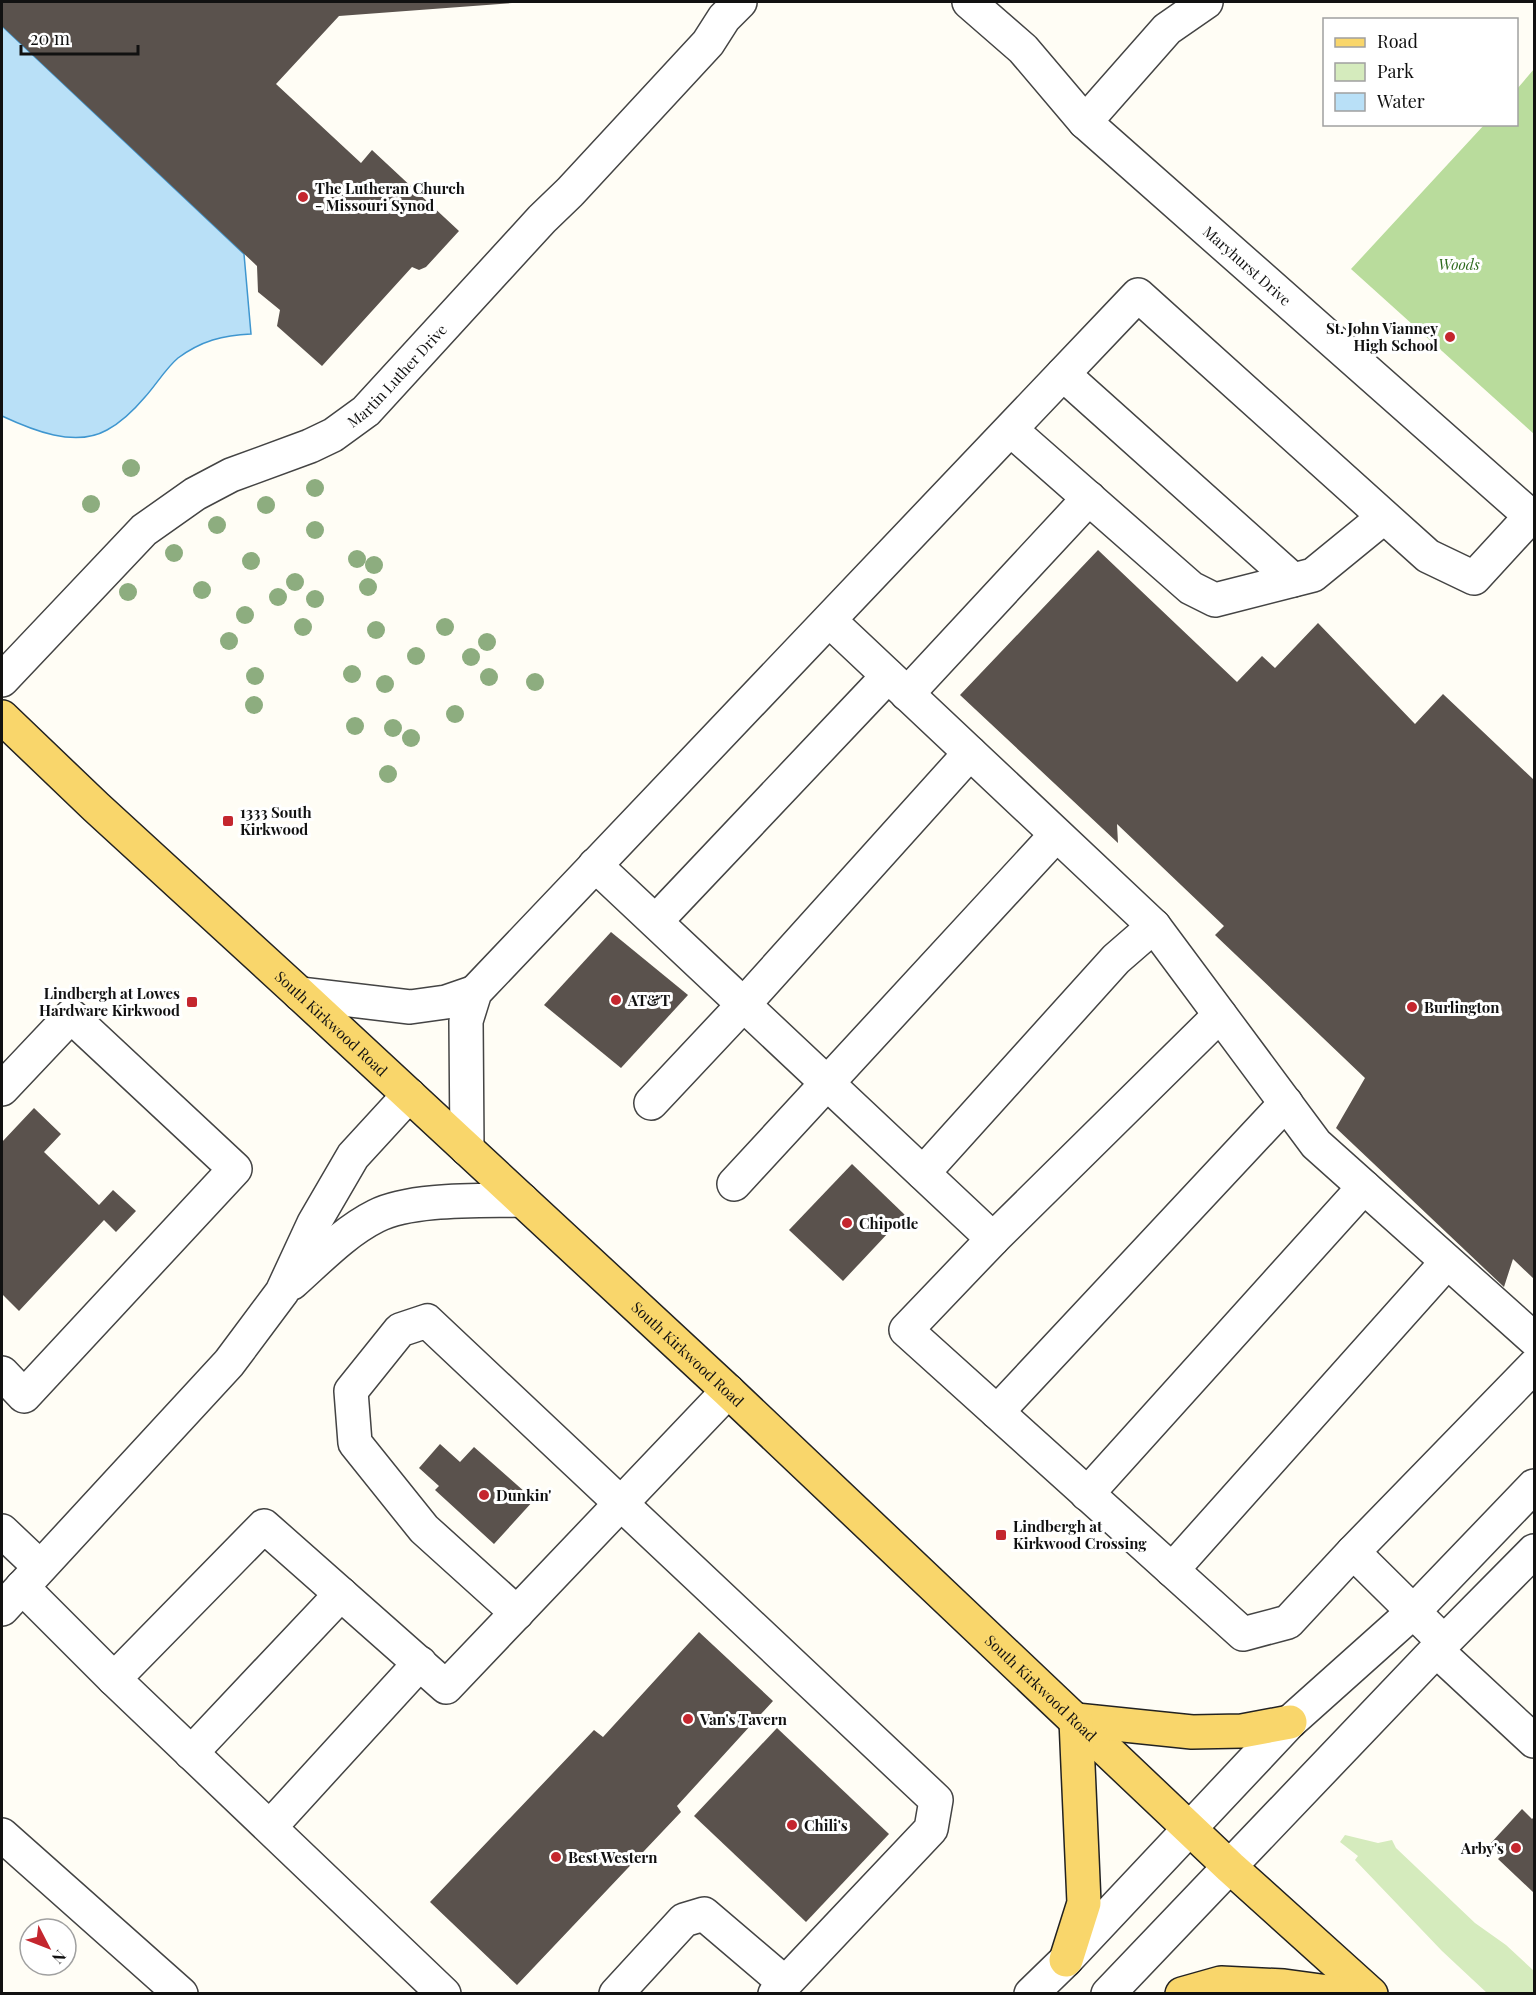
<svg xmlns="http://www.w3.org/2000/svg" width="1536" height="1995" viewBox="0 0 1536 1995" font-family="'Playfair Display',serif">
	<rect width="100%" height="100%" fill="#fffdf5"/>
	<!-- green -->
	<path fill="#d5ebbd" d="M1345,1835L1378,1843L1392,1840L1396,1848L1475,1923L1506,1945L1534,1971V1993H1487L1442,1951L1355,1860L1358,1856L1340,1842Z"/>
	<!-- forest -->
	<path fill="#b9dc9c" d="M1534,69V434L1351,269L1484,125L1516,124L1517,89Z"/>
	<!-- water -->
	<path fill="#b9e0f7" stroke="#3f96cf" stroke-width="1.5" d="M2,26L244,254L251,334C223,335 201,341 178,358C166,368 156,385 145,397C134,410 122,422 107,430C75,448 32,430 2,416Z"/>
	<!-- building -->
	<g fill="#5a524d">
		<path d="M2,2H512V3L339,16L276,84L361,163L372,150L459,231L426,267L419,270L412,267L322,366L277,326L280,310L258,292L257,266L2,26Z"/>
		<path d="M1098,550L1237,682L1262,656L1275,668L1318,623L1415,724L1443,694L1534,780V1279L1513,1259L1504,1287L1336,1128L1365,1078L1215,935L1224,926L1117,824L1118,843L960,695Z"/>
		<path d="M611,932L688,995L621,1068L544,1005Z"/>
		<path d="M34,1108L61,1134L44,1152L99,1205L113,1190L136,1211L116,1232L104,1220L19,1311L2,1294V1142Z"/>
		<path d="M852,1164L905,1215L843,1281L789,1230Z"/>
		<path d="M440,1444L460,1462L474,1447L534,1500L494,1544L435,1490L439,1486L419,1468Z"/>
		<path d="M699,1632L773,1701L677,1806L681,1812L517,1985L430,1902L594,1730L603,1737Z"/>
		<path d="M777,1728L889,1834L806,1922L694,1816Z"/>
		<path d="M1522,1809L1532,1819L1534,1817V1893L1498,1859L1503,1854L1491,1843Z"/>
	</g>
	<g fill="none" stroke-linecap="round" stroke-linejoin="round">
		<defs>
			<g id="minor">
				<path id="s1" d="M969,2L1023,49L1085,122L1534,519"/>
				<path d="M1085,122L1167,29L1206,2"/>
				<path d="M1063,374L1293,580"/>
				<path d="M1011,430L1191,588L1215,600L1313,575L1384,517"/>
				<path d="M830,621L1154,926L1316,1144L1534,1339"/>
				<path id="s2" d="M2,680L144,530L195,494L231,475L310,446L333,435L366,411L542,219L570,192L708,43L724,18L740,2"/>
				<path d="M907,694L1089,498"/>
				<path d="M595,865L993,1239L906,1330L1243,1634L1288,1622L1353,1552L1444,1642"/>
				<path d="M656,921L888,676"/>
				<path d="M300,994L410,1007L446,1002L475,992"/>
				<path d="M2,1089L71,1016L235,1169L24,1396L2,1373"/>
				<path d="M651,1103L744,1004L970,753"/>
				<path d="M467,1149L466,1021L475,992L1138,295L1428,556L1474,578L1531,516"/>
				<path d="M923,1173L1116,959L1154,926"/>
				<path d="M734,1184L1056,835"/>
				<path d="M993,1239L1220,1015"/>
				<path d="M292,1283C318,1260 344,1232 376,1216C411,1198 481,1201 522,1200"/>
				<path d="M997,1412L1286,1103"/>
				<path d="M1087,1494L1364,1187"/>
				<path d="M2,1531L40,1567"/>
				<path d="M1353,1552L1534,1366"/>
				<path d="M1172,1570L1447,1262"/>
				<path d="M22,1587L114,1679"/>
				<path d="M2,1609L229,1363L282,1292L314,1223L353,1156L409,1095"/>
				<path d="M517,1613L424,1529L355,1443L351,1391L400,1330L427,1321L936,1800L931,1829L775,1994"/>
				<path d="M1437,1651L1534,1741"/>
				<path d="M191,1753L341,1594"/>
				<path d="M270,1827L420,1663"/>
				<path d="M2,1835L181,1994"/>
				<path d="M444,1994L114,1679L264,1526L446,1687L728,1391"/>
				<path d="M616,1994L684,1920L704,1914L785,1983"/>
				<path d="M1031,1994L1066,1960L1290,1722L1413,1612L1534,1486"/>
				<path d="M1108,1994L1444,1642L1534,1551"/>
			</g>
			<g id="major">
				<path id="s3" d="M2,717L96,807L300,994L728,1391L1230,1867L1371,1994"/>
				<path d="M1076,1720L1192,1732L1242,1731L1290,1722"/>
				<path d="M1066,1960L1084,1903L1076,1720"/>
				<path d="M1182,1994L1221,1983L1284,1986L1343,1994"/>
			</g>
		</defs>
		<!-- minor casing -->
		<use href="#minor" stroke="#444" stroke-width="36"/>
		<!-- major casing -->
		<use href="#major" stroke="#222" stroke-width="36"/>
		<!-- minor -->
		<use href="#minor" stroke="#fff" stroke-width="33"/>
		<!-- major -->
		<use href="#major" stroke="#f9d66b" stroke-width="33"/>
	</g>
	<!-- trees -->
	<g fill="#8dad7f">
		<circle cx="131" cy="468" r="9"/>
		<circle cx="315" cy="488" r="9"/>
		<circle cx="91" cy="504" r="9"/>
		<circle cx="266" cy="505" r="9"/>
		<circle cx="217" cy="525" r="9"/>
		<circle cx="315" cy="530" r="9"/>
		<circle cx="174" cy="553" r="9"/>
		<circle cx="357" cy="559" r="9"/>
		<circle cx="251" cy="561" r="9"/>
		<circle cx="374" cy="565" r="9"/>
		<circle cx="295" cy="582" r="9"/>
		<circle cx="368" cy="587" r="9"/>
		<circle cx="202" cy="590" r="9"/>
		<circle cx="128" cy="592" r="9"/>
		<circle cx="278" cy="597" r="9"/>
		<circle cx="315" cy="599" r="9"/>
		<circle cx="245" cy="615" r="9"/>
		<circle cx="303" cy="627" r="9"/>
		<circle cx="445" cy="627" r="9"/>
		<circle cx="376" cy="630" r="9"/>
		<circle cx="229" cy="641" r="9"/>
		<circle cx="487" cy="642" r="9"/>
		<circle cx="416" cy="656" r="9"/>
		<circle cx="471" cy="657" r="9"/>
		<circle cx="352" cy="674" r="9"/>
		<circle cx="255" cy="676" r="9"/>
		<circle cx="489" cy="677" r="9"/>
		<circle cx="535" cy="682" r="9"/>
		<circle cx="385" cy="684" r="9"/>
		<circle cx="254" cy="705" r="9"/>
		<circle cx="455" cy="714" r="9"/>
		<circle cx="355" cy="726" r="9"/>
		<circle cx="393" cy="728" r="9"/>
		<circle cx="411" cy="738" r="9"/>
		<circle cx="388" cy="774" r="9"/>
	</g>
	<!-- markers -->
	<g fill="#c4262e" stroke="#fff" stroke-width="2">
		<circle cx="303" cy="197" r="6"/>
		<circle cx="1450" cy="337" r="6"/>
		<rect x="222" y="815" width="12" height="12" rx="3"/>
		<circle cx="616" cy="1000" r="6"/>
		<rect x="186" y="996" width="12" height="12" rx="3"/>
		<circle cx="1412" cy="1007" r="6"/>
		<circle cx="847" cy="1223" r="6"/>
		<circle cx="484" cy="1495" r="6"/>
		<rect x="995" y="1529" width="12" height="12" rx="3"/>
		<circle cx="688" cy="1719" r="6"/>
		<circle cx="792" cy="1825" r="6"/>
		<circle cx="1516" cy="1848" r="6"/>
		<circle cx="556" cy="1857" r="6"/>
	</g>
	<g text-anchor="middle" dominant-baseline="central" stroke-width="6" stroke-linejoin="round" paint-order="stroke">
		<!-- poi labels -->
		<g font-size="15" font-weight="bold" fill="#111" stroke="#fff" text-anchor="start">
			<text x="315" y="188">The Lutheran Church<tspan x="315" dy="17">- Missouri Synod</tspan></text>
			<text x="1438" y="328" text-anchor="end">St. John Vianney<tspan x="1438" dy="17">High School</tspan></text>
			<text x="240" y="812">1333 South<tspan x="240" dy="17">Kirkwood</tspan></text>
			<text x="180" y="993" text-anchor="end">Lindbergh at Lowes<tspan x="180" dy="17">Hardware Kirkwood</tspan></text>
			<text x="628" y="1000">AT&amp;T</text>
			<text x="1424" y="1007">Burlington</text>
			<text x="859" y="1223">Chipotle</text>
			<text x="496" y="1495">Dunkin'</text>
			<text x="1013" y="1526">Lindbergh at<tspan x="1013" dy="17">Kirkwood Crossing</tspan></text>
			<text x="700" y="1719">Van's Tavern</text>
			<text x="804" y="1825">Chili's</text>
			<text x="1504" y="1848" text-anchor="end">Arby's</text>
			<text x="568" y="1857">Best Western</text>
		</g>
		<!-- park labels -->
		<g font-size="15" font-style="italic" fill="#2f6b1f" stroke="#fff">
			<text x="1459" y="264">Woods</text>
		</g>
		<!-- street labels -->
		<g font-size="15" fill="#111" stroke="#fff">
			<text stroke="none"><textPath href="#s1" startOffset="384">Maryhurst Drive</textPath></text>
			<text stroke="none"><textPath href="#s2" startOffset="507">Martin Luther Drive</textPath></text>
			<text stroke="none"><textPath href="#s3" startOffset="450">South Kirkwood Road</textPath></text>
			<text stroke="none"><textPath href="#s3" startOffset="936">South Kirkwood Road</textPath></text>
			<text stroke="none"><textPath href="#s3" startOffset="1422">South Kirkwood Road</textPath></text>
		</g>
	</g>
	<!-- border -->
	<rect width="1536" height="1995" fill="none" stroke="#111111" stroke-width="6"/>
	<!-- legend -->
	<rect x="1323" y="18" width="195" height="108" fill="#ffffff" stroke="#a0a0a0" stroke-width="1.5"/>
	<rect x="1335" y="38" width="30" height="9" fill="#f9d66b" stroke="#a0a0a0" stroke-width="1.5"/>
	<text x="1377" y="48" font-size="18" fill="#111111">Road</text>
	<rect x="1335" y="63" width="30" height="18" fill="#d5ebbd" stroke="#a0a0a0" stroke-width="1.5"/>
	<text x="1377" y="78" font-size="18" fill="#111111">Park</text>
	<rect x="1335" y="93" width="30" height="18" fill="#b9e0f7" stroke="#a0a0a0" stroke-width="1.5"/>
	<text x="1377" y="108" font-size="18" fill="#111111">Water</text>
	<!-- north arrow -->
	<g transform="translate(48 1947) rotate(132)"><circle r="28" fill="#ffffff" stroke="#a0a0a0" stroke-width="1.5"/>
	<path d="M0-4.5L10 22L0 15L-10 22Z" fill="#c4262e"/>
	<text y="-9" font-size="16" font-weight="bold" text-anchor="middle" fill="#111111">N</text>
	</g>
	<!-- scale -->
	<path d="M21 45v9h117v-9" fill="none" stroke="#111111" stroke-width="3"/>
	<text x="30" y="45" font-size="18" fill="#111111" stroke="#ffffff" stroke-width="4.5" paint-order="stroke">20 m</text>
</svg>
